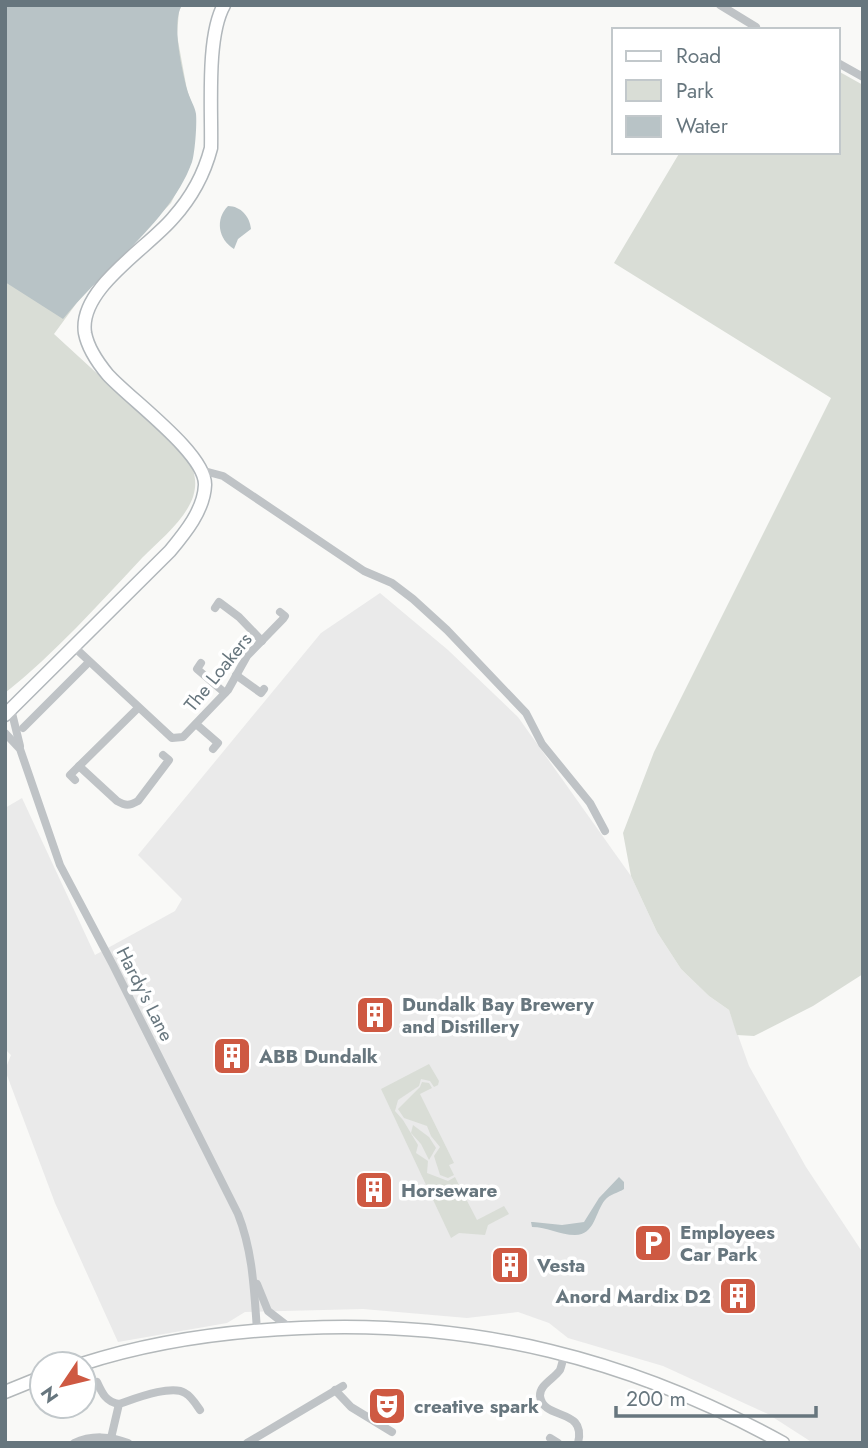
<svg xmlns="http://www.w3.org/2000/svg" width="868" height="1448" viewBox="0 0 868 1448" font-family="Jost,sans-serif">
	<rect width="100%" height="100%" fill="#f9f9f7"/>
	<!-- built -->
	<path fill="#eaeaea" d="M380,593L448,650L518,717L631,876L657,932L681,969L709,996L729,1010L749,1066L806,1167L863,1253V1443H813L768,1414L663,1366L568,1338L549,1323L518,1312L467,1318L363,1309L245,1312L227,1323L118,1342L55,1203L5,1070L11,1055L5,1049V808L22,798L95,955L175,911L182,899L138,855L321,633Z"/>
	<!-- green -->
	<g fill="#d9ddd6">
		<path d="M5,5H182L179,11L177,35L187,90L196,115L192,161L171,203L84,293L54,334L187,456C194,470 198,481 193,497C185,520 159,541 142,558C98,605 55,653 5,693Z"/>
		<path d="M838,71L863,85V974L813,1006L754,1036L737,1035L729,1010L709,996L681,969L657,932L631,876L623,833L654,752L831,398L614,263L680,152H838Z"/>
		<path d="M429,1064L439,1081L438,1085L434,1087L430,1081L421,1079L419,1086L398,1100L395,1111L403,1120L418,1145L416,1153L428,1161L427,1173L448,1181L455,1177L460,1187L455,1190L459,1197L464,1195L477,1220L504,1206L509,1214L488,1225L485,1235L459,1233L451,1238L381,1089Z"/>
		<path d="M422,1082L429,1083L432,1088L420,1094L454,1163L449,1165L454,1175L448,1178L440,1175L434,1156L440,1147L431,1136L427,1126L404,1118L398,1109L420,1087Z"/>
		<path d="M413,1125L429,1137L436,1148L429,1160L421,1144L411,1133Z"/>
	</g>
	<!-- water -->
	<g fill="#b8c3c6">
		<path d="M5,5H182C171,23 182,69 187,89C189,98 195,106 196,114C197,124 195,153 192,162C171,221 103,269 63,319L5,282Z"/>
		<path d="M228,206C241,206 250,217 251,229L238,239L234,249C218,239 215,219 228,206Z"/>
		<path d="M619,1177L624,1182V1189C618,1193 610,1194 605,1200C595,1212 595,1235 575,1235C560,1235 547,1227 532,1227L531,1222H533L562,1225L584,1222L599,1198Z"/>
	</g>
	<g fill="none" stroke-linecap="round" stroke-linejoin="round">
		<defs>
			<path id="secondary" d="M5,715L170,551C185,533 204,510 205,485C206,454 131,400 108,375C98,363 88,349 85,333C78,289 148,248 173,218C191,198 204,175 211,148C212,110 206,37 224,5"/>
			<g id="primary">
				<path d="M82,1364C153,1341 226,1331 301,1328C475,1320 631,1359 783,1443"/>
				<path d="M5,1392L42,1377"/>
			</g>
		</defs>
		<!-- secondary casing -->
		<use href="#secondary" stroke="#b1b7bb" stroke-width="15"/>
		<!-- primary casing -->
		<use href="#primary" stroke="#b3b8ba" stroke-width="15"/>
		<!-- minor -->
		<g stroke="#bfc3c6" stroke-width="8">
			<path d="M720,5L756,27"/>
			<path d="M838,63L863,77"/>
			<path d="M203,474L208,472L223,476L364,571L392,583L413,599L447,630L526,713L542,744L590,803L605,831"/>
			<path d="M215,608L219,602L239,617L262,641"/>
			<path d="M73,646L172,738L183,737L228,690L247,656L283,619L285,616L280,612"/>
			<path d="M201,663L197,669L225,693"/>
			<path d="M236,675L261,693L264,689"/>
			<path d="M11,709L20,746"/>
			<path d="M196,724L218,743L213,749"/>
			<path d="M23,728L89,662"/>
			<path d="M5,733L20,749L60,865L113,965L238,1214C253,1252 254,1290 257,1330"/>
			<path d="M79,766L117,801C126,806 129,806 138,801L169,760L163,755"/>
			<path d="M75,780L70,775L138,708"/>
			<path d="M257,1284L268,1311L290,1328"/>
			<path d="M565,1353C563,1358 562,1365 560,1370C555,1378 539,1385 540,1396C543,1421 587,1407 578,1443"/>
			<path d="M97,1382C102,1393 106,1402 119,1404"/>
			<path d="M335,1390L351,1407L392,1432"/>
			<path d="M111,1438L119,1404C134,1399 172,1384 185,1393C191,1396 196,1404 200,1410"/>
			<path d="M550,1438L558,1443"/>
			<path d="M74,1443C91,1435 111,1436 128,1443"/>
			<path d="M247,1443L343,1386"/>
		</g>
		<!-- secondary -->
		<use href="#secondary" stroke="#fff" stroke-width="12"/>
		<!-- primary -->
		<use href="#primary" stroke="#fff" stroke-width="12"/>
	</g>
	<!-- icons -->
	<defs>
		<symbol id="building-square" viewBox="-11 -11 22 22"><rect x="-9" y="-9" width="18" height="18" rx="4" fill="#ce5942" stroke="#fff"/><path d="M-4-6H4V6H1V3H-1V6H-4ZM-2.5-4.3h1.7v1.8h-1.7ZM.8-4.3h1.7v1.8H.8ZM-2.5-1h1.7V.8h-1.7ZM.8-1h1.7V.8H.8Z" fill="#fff"/></symbol>
		<symbol id="parking-square" viewBox="-11 -11 22 22"><rect x="-9" y="-9" width="18" height="18" rx="4" fill="#ce5942" stroke="#fff"/><path d="M-3.5-5.5H1a3.5 3.5 0 0 1 0 7H-1V5.5H-3.5ZM-1-3.4V-.6H.8a1.4 1.4 0 0 0 0-2.8Z" fill="#fff"/></symbol>
		<symbol id="theatre-square" viewBox="-11 -11 22 22"><rect x="-9" y="-9" width="18" height="18" rx="4" fill="#ce5942" stroke="#fff"/><path d="M-5-5.5Q0-4 5-5.5V0Q5 5 0 6Q-5 5-5 0ZM-3.3-2.5H-1v1.5H-3.3ZM1-2.5H3.3v1.5H1ZM-2.8 1Q0 5.5 2.8 1Z" fill="#fff"/></symbol>
	</defs>
	<g fill-rule="evenodd">
		<use href="#building-square" x="353" y="993" width="44" height="44"/>
		<use href="#building-square" x="210" y="1034" width="44" height="44"/>
		<use href="#building-square" x="352" y="1168" width="44" height="44"/>
		<use href="#parking-square" x="631" y="1221" width="44" height="44"/>
		<use href="#building-square" x="488" y="1243" width="44" height="44"/>
		<use href="#building-square" x="716" y="1274" width="44" height="44"/>
		<use href="#theatre-square" x="365" y="1384" width="44" height="44"/>
	</g>
	<g text-anchor="middle" dominant-baseline="central" stroke-width="7" stroke-linejoin="round" paint-order="stroke">
		<!-- street labels -->
		<g font-size="19" fill="#67767e" stroke="#fff">
			<text transform="translate(218 672) rotate(-51)">The Loakers</text>
			<text transform="translate(145 994) rotate(63)">Hardy's Lane</text>
		</g>
		<!-- poi labels -->
		<g font-size="19" font-weight="bold" fill="#67767e" stroke="#fff" text-anchor="start">
			<text x="402" y="1004">Dundalk Bay Brewery<tspan x="402" dy="22">and Distillery</tspan></text>
			<text x="259" y="1056">ABB Dundalk</text>
			<text x="401" y="1190">Horseware</text>
			<text x="680" y="1232">Employees<tspan x="680" dy="22">Car Park</tspan></text>
			<text x="537" y="1265">Vesta</text>
			<text x="711" y="1296" text-anchor="end">Anord Mardix D2</text>
			<text x="414" y="1406">creative spark</text>
		</g>
	</g>
	<!-- border -->
	<rect width="868" height="1448" fill="none" stroke="#67767e" stroke-width="14"/>
	<!-- legend -->
	<rect x="612" y="28" width="228" height="126" fill="#ffffff" stroke="#c2c8cb" stroke-width="2"/>
	<rect x="626" y="51" width="35" height="10" fill="#ffffff" stroke="#c2c8cb" stroke-width="2"/>
	<text x="676" y="63" font-size="21" fill="#67767e">Road</text>
	<rect x="626" y="80" width="35" height="21" fill="#d9ddd6" stroke="#c2c8cb" stroke-width="2"/>
	<text x="676" y="98" font-size="21" fill="#67767e">Park</text>
	<rect x="626" y="116" width="35" height="21" fill="#b8c3c6" stroke="#c2c8cb" stroke-width="2"/>
	<text x="676" y="133" font-size="21" fill="#67767e">Water</text>
	<!-- north arrow -->
	<g transform="translate(63 1385) rotate(235)"><circle r="33" fill="#ffffff" stroke="#c2c8cb" stroke-width="2"/>
	<path d="M0-5L12 26L0 18L-12 26Z" fill="#ce5942"/>
	<text y="-10" font-size="19" font-weight="bold" text-anchor="middle" fill="#67767e">N</text>
	</g>
	<!-- scale -->
	<path d="M616 1406v10h200v-10" fill="none" stroke="#67767e" stroke-width="3.5"/>
	<text x="626" y="1406" font-size="21" fill="#67767e" stroke="#ffffff" stroke-width="5" paint-order="stroke">200 m</text>
</svg>
